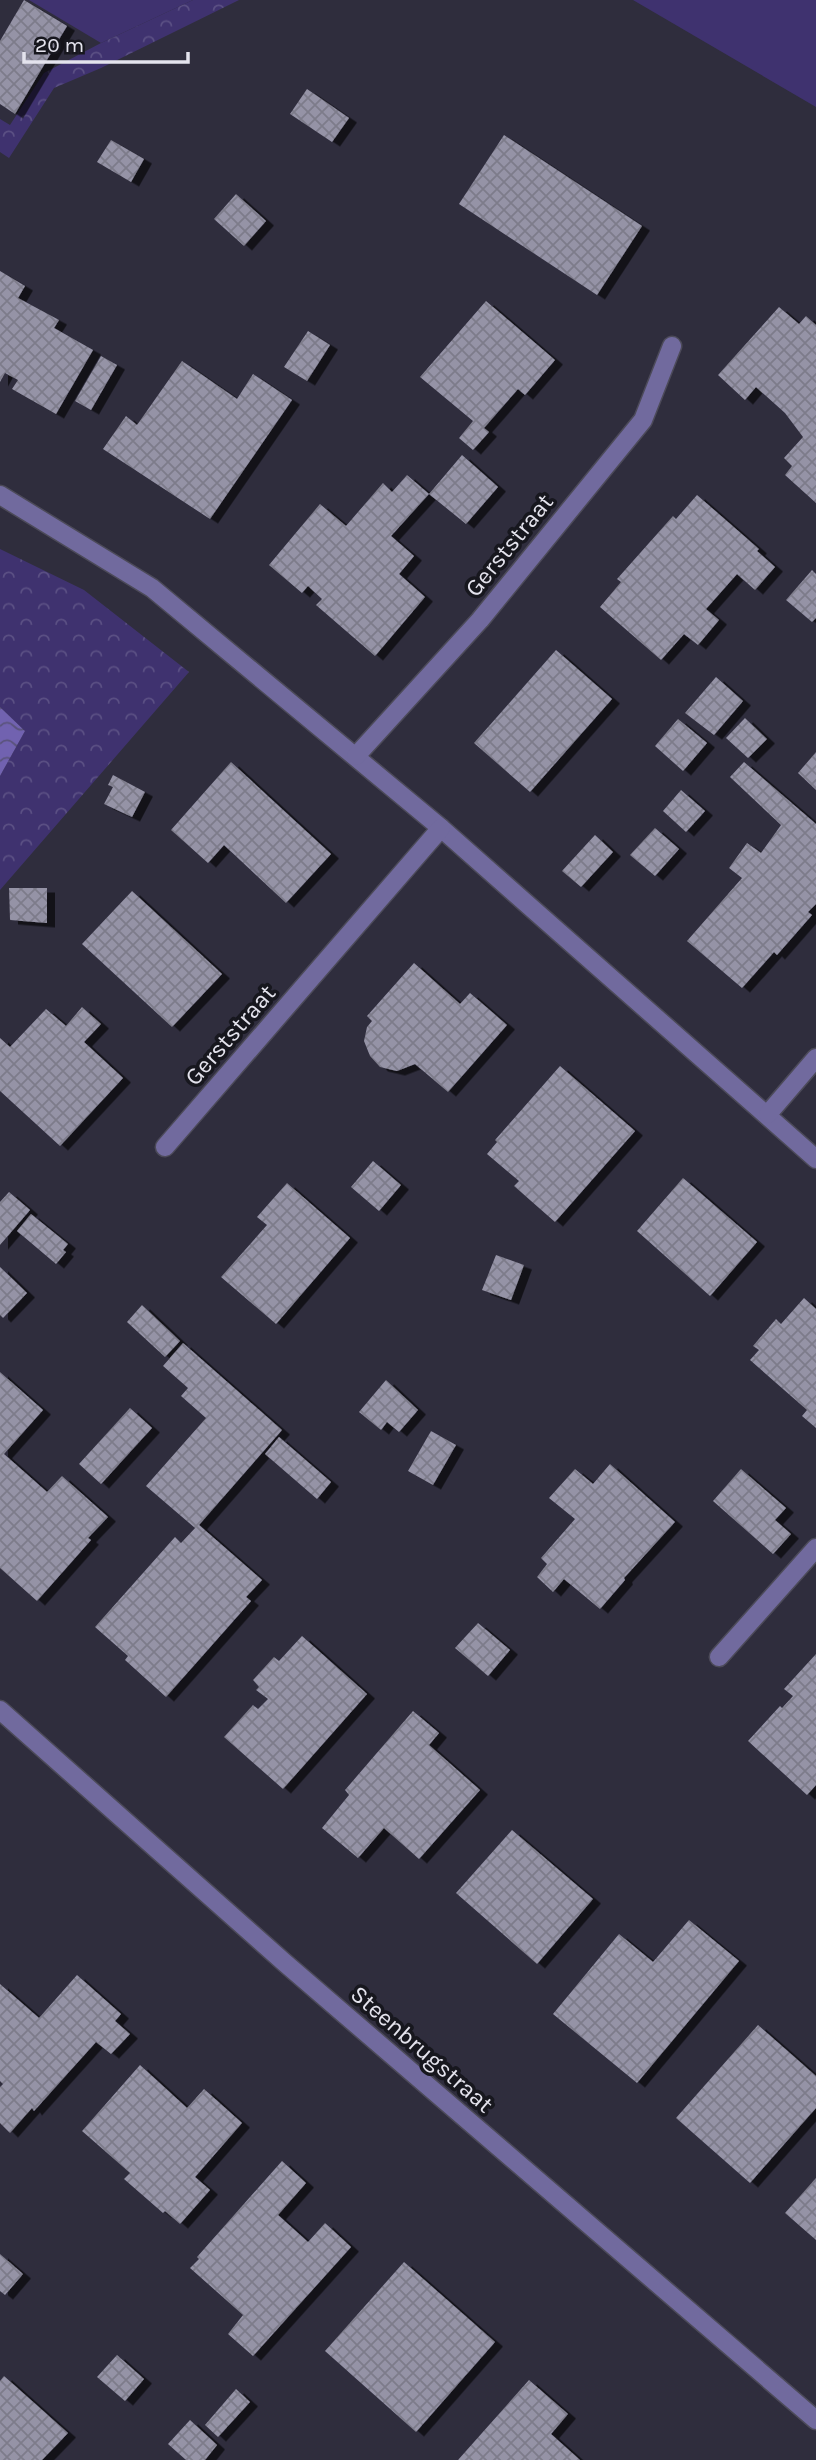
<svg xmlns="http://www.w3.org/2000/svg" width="816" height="2460" viewBox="0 0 816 2460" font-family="Karla,sans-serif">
	<defs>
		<pattern id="forest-crowns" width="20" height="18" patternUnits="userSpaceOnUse" patternTransform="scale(1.75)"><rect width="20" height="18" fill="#3f326f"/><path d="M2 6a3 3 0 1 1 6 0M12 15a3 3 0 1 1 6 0" fill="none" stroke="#5b5084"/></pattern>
		<pattern id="water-waves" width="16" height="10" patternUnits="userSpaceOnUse" patternTransform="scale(1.75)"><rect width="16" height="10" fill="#7162b0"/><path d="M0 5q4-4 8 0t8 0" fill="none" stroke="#5a537c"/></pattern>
		<pattern id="building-cross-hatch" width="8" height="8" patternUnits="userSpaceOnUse" patternTransform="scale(1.75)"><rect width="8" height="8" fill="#9593a6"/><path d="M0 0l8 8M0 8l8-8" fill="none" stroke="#7d7b8a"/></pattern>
		<filter id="shadow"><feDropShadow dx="8" dy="4.5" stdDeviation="0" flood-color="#0009"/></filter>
	</defs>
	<rect width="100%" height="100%" fill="#2f2d3d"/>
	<!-- green -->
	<g fill="#3f326f">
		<path d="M29,0H193L101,43Z"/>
		<path d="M633,0H816V107Z"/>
	</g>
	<!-- forest -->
	<g fill="url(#forest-crowns)">
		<path d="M193,0H239L101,68L54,88L9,158L0,152V119L10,125L44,73L101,43Z"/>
		<path d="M0,549L84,590L189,672L0,890V776L25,731L0,707Z"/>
	</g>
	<!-- water -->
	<path fill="url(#water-waves)" d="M0,707L25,731L0,776Z"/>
	<!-- building -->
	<g fill="url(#building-cross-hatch)" filter="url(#shadow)">
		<path d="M24,0L67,26L15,114L0,104V41Z"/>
		<path d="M307,89L349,118L332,142L290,114Z"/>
		<path d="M504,135L642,226L597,295L459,204Z"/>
		<path d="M111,140L144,159L131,182L97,162Z"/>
		<path d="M236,194L266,221L244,246L214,219Z"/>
		<path d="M0,271L25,286L18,298L59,320L54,328L93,350L56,414L12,389L18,380L5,373L0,382Z"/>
		<path d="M486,301L555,360L525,395L518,389L484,428L489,432L473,450L459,438L473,421L420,377Z"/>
		<path d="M779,307L799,324L806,316L816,325V503L785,475L792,466L784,458L803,437L785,413L756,387L745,400L718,375Z"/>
		<path d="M308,331L330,345L307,381L284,367Z"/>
		<path d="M101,356L117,365L91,410L75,401Z"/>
		<path d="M182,361L237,399L253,374L292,400L210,519L103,449L126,416L137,425Z"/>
		<path d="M462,455L498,487L466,524L429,494L391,536L414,556L399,574L425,597L375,656L316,605L322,599L308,586L302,593L269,565L320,504L346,526L383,483L392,492L407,475L429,494Z"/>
		<path d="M697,495L759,549L757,551L775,567L755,590L737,574L706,609L719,620L698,645L684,634L661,660L600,607L621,582L617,579L673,516L676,519Z"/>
		<path d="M812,570L816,574V618L812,622L786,600Z"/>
		<path d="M556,650L612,699L530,792L474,743Z"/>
		<path d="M716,677L743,701L714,735L685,713Z"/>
		<path d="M745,718L767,739L748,758L726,738Z"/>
		<path d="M678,719L707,743L683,771L655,746Z"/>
		<path d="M816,752V790L798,773Z"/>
		<path d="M231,762L331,854L286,903L224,845L208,863L171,830Z"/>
		<path d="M744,762L816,824V904L808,912L812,915L777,955L774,952L742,988L687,941L742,878L729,868L747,843L761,853L781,825L730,777Z"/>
		<path d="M113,775L145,792L132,817L104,804L113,787L108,785Z"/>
		<path d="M681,790L705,811L686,832L663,811Z"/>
		<path d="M655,828L679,849L655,876L630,855Z"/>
		<path d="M595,835L613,852L581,887L562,871Z"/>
		<path d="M9,888H47V923L10,920Z"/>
		<path d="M132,891L222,974L172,1027L82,944Z"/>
		<path d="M414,963L460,1004L470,993L507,1025L448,1092L415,1064L397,1071L380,1067L370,1056L364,1041L367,1027L372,1021L367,1016Z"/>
		<path d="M82,1007L101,1024L84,1042L123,1078L60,1146L0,1091V1038L10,1047L46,1009L66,1026Z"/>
		<path d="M560,1066L635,1131L555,1222L514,1186L519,1181L487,1154L497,1142L495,1140Z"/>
		<path d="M373,1161L401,1185L379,1211L351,1187Z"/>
		<path d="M683,1178L757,1242L710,1296L637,1231Z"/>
		<path d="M287,1183L350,1238L276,1324L221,1277L267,1225L257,1217Z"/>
		<path d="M9,1192L30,1210L0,1245V1202Z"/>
		<path d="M31,1214L68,1244L63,1250L66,1252L56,1264L17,1231Z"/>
		<path d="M496,1255L524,1265L511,1300L482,1290Z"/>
		<path d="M0,1267L27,1293L3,1318L0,1315Z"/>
		<path d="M804,1298L816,1309V1428L802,1416L807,1410L750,1360L759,1350L753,1346L776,1319L781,1324Z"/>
		<path d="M142,1305L180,1341L165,1357L127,1322Z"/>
		<path d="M183,1343L282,1430L199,1525L262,1580L246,1597L251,1601L166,1697L125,1660L128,1656L95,1627L175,1537L181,1543L195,1528L146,1486L206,1418L181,1396L188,1388L163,1366Z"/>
		<path d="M0,1372L43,1410L4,1454L47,1492L62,1476L108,1517L88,1538L91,1540L37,1601L0,1568Z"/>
		<path d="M386,1380L418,1410L399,1432L387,1422L381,1430L359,1412Z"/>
		<path d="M130,1408L152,1428L101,1484L79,1464Z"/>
		<path d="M431,1431L456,1445L433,1485L408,1471Z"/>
		<path d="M279,1437L331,1482L317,1499L265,1454Z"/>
		<path d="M610,1464L675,1522L624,1578L625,1580L600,1609L564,1579L553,1592L537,1577L547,1564L541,1558L575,1519L549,1498L575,1469L593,1484Z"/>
		<path d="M741,1469L786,1508L775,1520L791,1534L773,1554L713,1501Z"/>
		<path d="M478,1623L510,1650L488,1676L455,1648Z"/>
		<path d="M302,1636L367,1694L283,1789L224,1737L253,1705L258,1709L268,1699L256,1690L259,1687L253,1680L274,1657L279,1661Z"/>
		<path d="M816,1654V1785L807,1795L748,1741L780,1706L782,1708L793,1696L784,1689Z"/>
		<path d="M413,1711L439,1733L429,1745L480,1790L419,1859L384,1828L358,1858L322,1828L349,1795L345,1790Z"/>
		<path d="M512,1830L593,1899L537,1964L456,1893Z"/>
		<path d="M689,1920L739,1961L637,2083L553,2014L619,1934L653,1962Z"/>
		<path d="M77,1975L121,2014L115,2021L130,2034L111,2054L96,2042L34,2111L32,2108L10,2133L0,2123V2087L3,2084L0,2081V1984L39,2018Z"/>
		<path d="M758,2025L816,2076V2108L750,2183L676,2118Z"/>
		<path d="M140,2065L187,2108L204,2089L242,2123L195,2177L210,2190L180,2224L165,2211L163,2213L124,2179L130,2173L82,2131Z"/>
		<path d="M282,2161L306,2183L278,2215L308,2242L325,2223L351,2247L253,2356L228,2334L243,2315L190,2268L199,2259L197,2257Z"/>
		<path d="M816,2178V2240L785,2213Z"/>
		<path d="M0,2254L23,2274L5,2295L0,2291Z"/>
		<path d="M404,2262L495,2342L416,2432L325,2351Z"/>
		<path d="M117,2355L144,2379L125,2401L97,2377Z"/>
		<path d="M4,2376L68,2433L42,2460H0V2381Z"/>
		<path d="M529,2380L568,2414L551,2434L580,2460H458Z"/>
		<path d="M236,2389L250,2402L218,2437L205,2425Z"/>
		<path d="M190,2420L217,2445L205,2460H186L168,2444Z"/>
	</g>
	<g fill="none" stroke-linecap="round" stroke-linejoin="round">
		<defs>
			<g id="minor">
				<path d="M0,495L152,588L441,828L816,1159"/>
				<path d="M356,756L480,620L643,420L672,346"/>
				<path d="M768,1114L816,1058"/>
				<path d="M165,1147L441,828"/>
				<path d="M719,1657L816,1548"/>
				<path d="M0,1710L285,1963L816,2420"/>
			</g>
		</defs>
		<!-- minor casing -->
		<use href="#minor" stroke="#4c4a59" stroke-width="21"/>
		<!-- minor -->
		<use href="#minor" stroke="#716a9e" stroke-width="18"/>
	</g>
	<g text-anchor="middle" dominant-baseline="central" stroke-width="7" stroke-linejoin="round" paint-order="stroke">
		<!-- street labels -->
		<g font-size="24" fill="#e4e3ed" stroke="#17171e">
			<text transform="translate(509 545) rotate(-51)">Gerststraat</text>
			<text transform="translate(230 1035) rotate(-49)">Gerststraat</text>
			<text transform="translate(422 2049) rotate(41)">Steenbrugstraat</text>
		</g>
	</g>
	<!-- scale -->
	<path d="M24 52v10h164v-10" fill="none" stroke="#e4e3ed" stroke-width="3.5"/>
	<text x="35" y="52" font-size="21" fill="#e4e3ed" stroke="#17171e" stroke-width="5" paint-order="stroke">20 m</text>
</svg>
